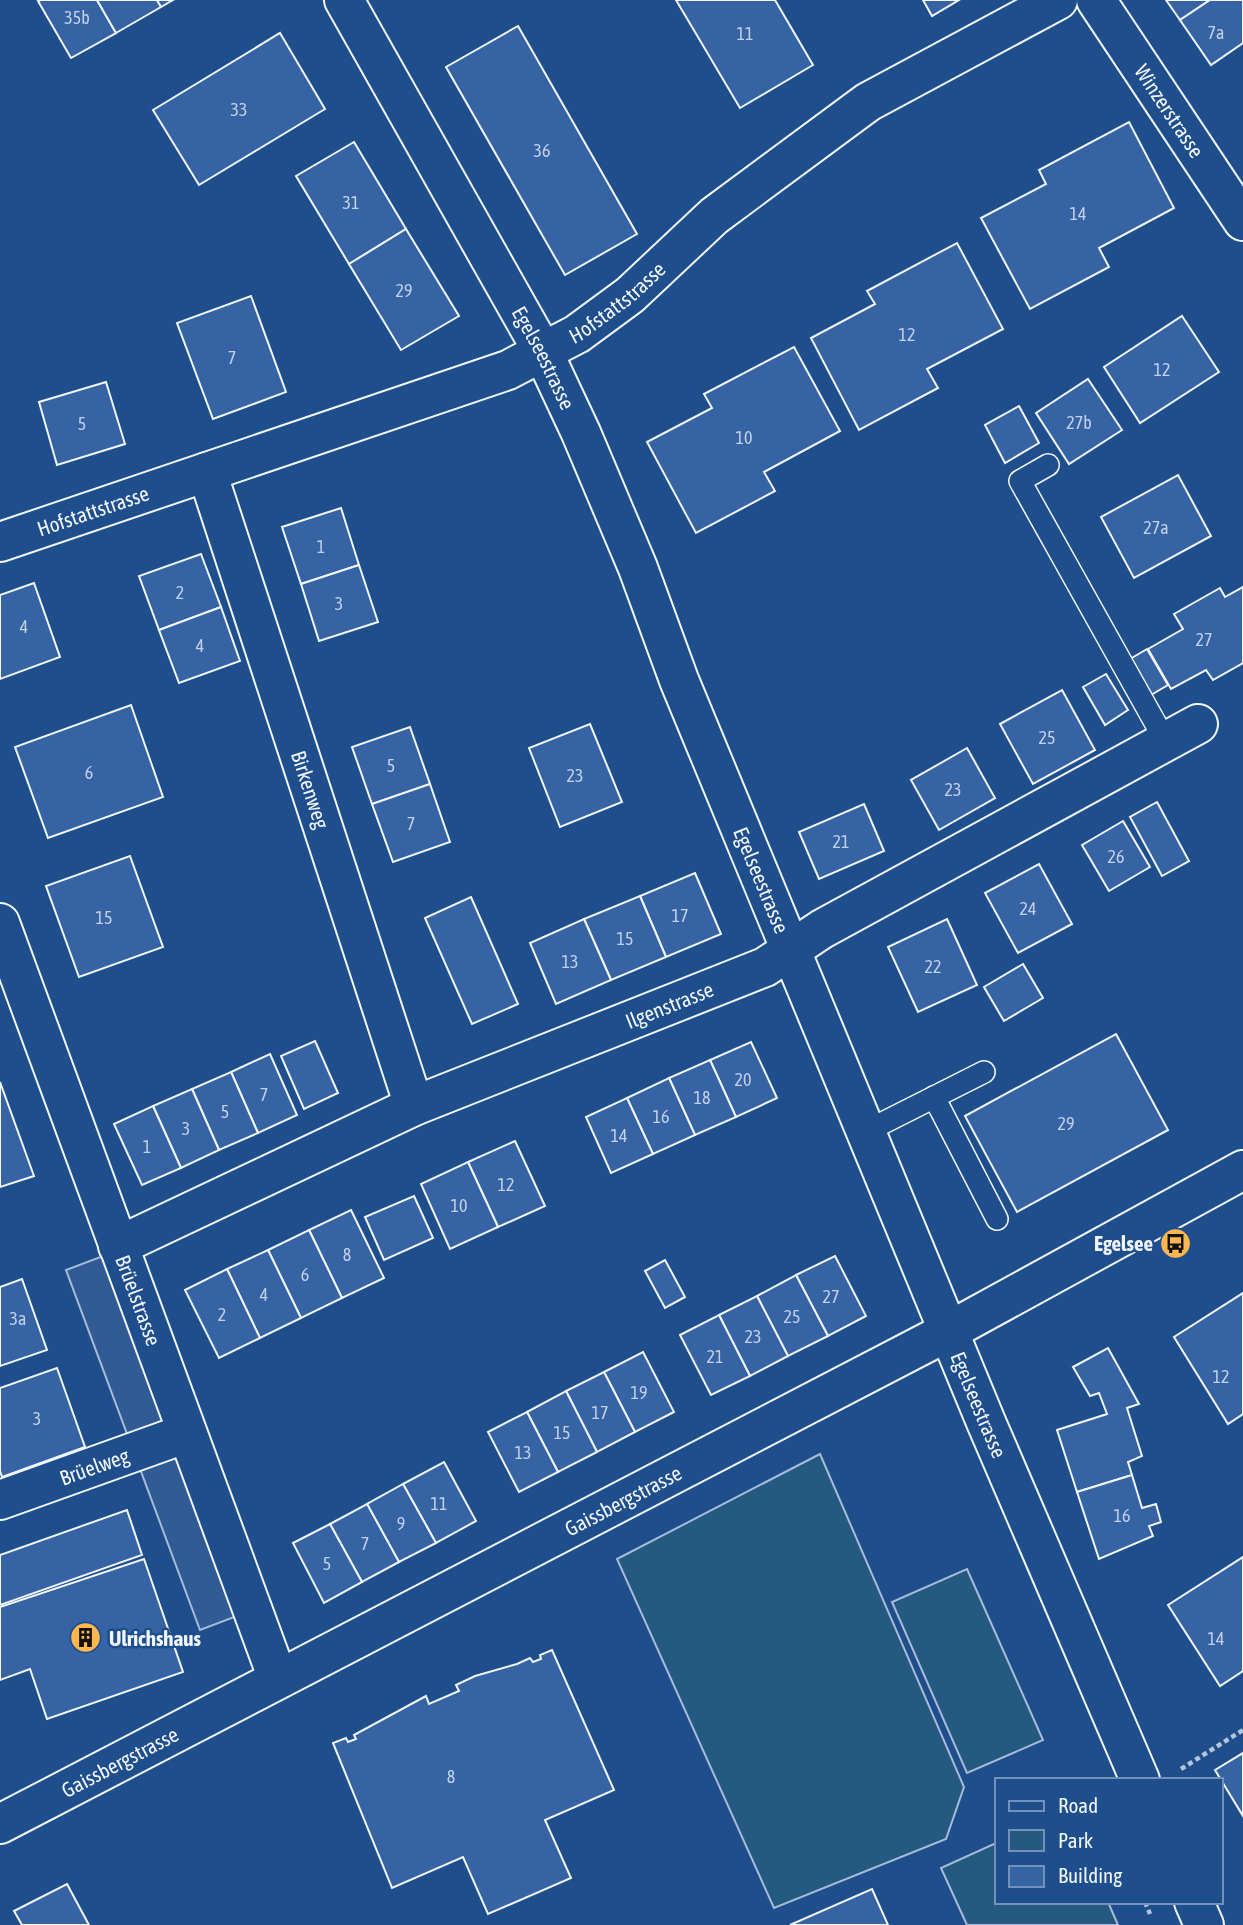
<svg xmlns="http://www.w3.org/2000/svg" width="1243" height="1925" viewBox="0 0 1243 1925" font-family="'Asap Condensed',sans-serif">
	<rect width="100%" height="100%" fill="#1f4e8c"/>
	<!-- green -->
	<g fill="#245a82" stroke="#a8bbd7" stroke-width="2">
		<path d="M820,1454L964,1787L946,1839L774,1908L617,1559Z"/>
		<path d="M967,1569L1043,1740L967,1773L892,1602Z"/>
		<path d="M996,1843V1902H1108L1118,1925H967L941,1868Z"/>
	</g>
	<!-- parking -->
	<path fill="#305b95" stroke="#a8bbd7" stroke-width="2" d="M103,1256L237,1616L200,1630L66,1270Z"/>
	<!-- building -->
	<g fill="#3563a3" stroke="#f2f6ff" stroke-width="2">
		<path d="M41,0H97L116,33L71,58L38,1Z"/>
		<path d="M97,0H157L161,7L116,33Z"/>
		<path d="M157,0H173L161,7Z"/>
		<path d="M676,0H775L813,65L740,108Z"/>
		<path d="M923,0H959L932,16Z"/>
		<path d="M1166,0H1210L1180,20Z"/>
		<path d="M1210,0H1243V43L1211,65L1180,20Z"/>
		<path d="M518,26L637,234L565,275L446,67Z"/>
		<path d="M280,33L325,109L199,185L153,110Z"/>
		<path d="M1129,122L1174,208L1099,248L1109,267L1030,309L981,218L1046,184L1039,170Z"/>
		<path d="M354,142L406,229L349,264L296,176Z"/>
		<path d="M406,229L459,316L401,350L349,264Z"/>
		<path d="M957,243L1003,329L927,369L938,388L859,430L811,338L875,304L867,291Z"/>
		<path d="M251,296L286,392L213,419L177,323Z"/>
		<path d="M1182,316L1219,372L1140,423L1104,367Z"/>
		<path d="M794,347L840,431L764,472L775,491L696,533L647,442L712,408L704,394Z"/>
		<path d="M1088,379L1122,430L1069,464L1036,413Z"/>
		<path d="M106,382L125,444L57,465L39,402Z"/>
		<path d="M1019,406L1039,443L1005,463L985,425Z"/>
		<path d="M1178,475L1211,536L1134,578L1101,517Z"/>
		<path d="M341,508L359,565L301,584L282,527Z"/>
		<path d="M201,554L221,607L159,630L139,576Z"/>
		<path d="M359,565L378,622L319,641L301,584Z"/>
		<path d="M34,583L60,657L0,679V595Z"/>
		<path d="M1243,587V663L1213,680L1206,670L1171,689L1148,649L1183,629L1174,614L1220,588L1225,597Z"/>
		<path d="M221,607L240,661L179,683L159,630Z"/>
		<path d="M1147,649L1168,685L1151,695L1130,659Z"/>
		<path d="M1106,674L1128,710L1105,725L1083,687Z"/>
		<path d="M1062,690L1095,750L1033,784L1000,724Z"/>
		<path d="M131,705L163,797L48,838L15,747Z"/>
		<path d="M590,724L622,802L560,827L529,748Z"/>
		<path d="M410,727L430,784L372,804L352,747Z"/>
		<path d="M967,748L995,798L939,830L911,780Z"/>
		<path d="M430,784L450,842L393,862L372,804Z"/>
		<path d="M1157,802L1189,861L1162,876L1130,817Z"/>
		<path d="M864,804L884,851L819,879L799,832Z"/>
		<path d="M1123,821L1150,867L1109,891L1082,845Z"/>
		<path d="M130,856L163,947L79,977L46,886Z"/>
		<path d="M1039,864L1072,924L1018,953L985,893Z"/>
		<path d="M695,873L721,934L666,957L640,896Z"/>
		<path d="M640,896L666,957L611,980L584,919Z"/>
		<path d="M471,897L518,1004L472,1024L425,918Z"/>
		<path d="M584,919L611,980L556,1004L530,943Z"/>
		<path d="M947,919L977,985L918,1012L888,947Z"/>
		<path d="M1023,964L1043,998L1004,1021L984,987Z"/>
		<path d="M1116,1034L1168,1130L1017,1212L965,1116Z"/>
		<path d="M315,1041L338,1093L304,1109L281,1056Z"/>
		<path d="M751,1042L777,1098L736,1117L710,1060Z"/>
		<path d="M270,1054L297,1115L258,1133L231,1072Z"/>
		<path d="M710,1060L736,1117L695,1135L669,1078Z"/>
		<path d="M231,1072L258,1133L219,1150L192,1089Z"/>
		<path d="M669,1078L695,1135L653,1154L627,1098Z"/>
		<path d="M0,1082L34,1176L0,1187Z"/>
		<path d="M192,1089L219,1150L181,1168L153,1106Z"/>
		<path d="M627,1098L653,1154L611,1173L586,1117Z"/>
		<path d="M153,1106L181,1168L142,1185L114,1124Z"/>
		<path d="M515,1141L545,1206L498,1227L468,1162Z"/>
		<path d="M468,1162L498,1227L450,1249L421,1184Z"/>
		<path d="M414,1196L433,1238L384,1260L365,1217Z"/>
		<path d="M351,1210L384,1278L342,1298L309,1230Z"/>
		<path d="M309,1230L342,1298L301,1318L268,1250Z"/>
		<path d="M268,1250L301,1318L260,1338L227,1269Z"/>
		<path d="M835,1256L866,1316L828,1336L796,1275Z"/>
		<path d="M665,1260L685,1297L665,1308L645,1271Z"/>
		<path d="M227,1269L260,1338L219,1358L185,1290Z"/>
		<path d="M796,1275L828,1336L788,1356L757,1296Z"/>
		<path d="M22,1279L47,1350L0,1366V1287Z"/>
		<path d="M1243,1293V1414L1228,1424L1174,1337Z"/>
		<path d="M757,1296L788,1356L750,1376L719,1315Z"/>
		<path d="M719,1315L750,1376L711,1395L680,1335Z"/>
		<path d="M1108,1348L1139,1404L1127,1408L1142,1456L1128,1462L1132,1475L1077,1492L1057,1430L1107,1414L1099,1393L1090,1396L1073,1367Z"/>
		<path d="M643,1352L674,1412L635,1432L604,1372Z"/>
		<path d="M57,1368L85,1447L2,1477L0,1471V1388Z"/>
		<path d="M604,1372L635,1432L597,1452L566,1391Z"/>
		<path d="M566,1391L597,1452L558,1472L527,1412Z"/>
		<path d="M527,1412L558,1472L519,1492L488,1432Z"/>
		<path d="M444,1462L476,1521L436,1543L403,1484Z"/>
		<path d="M1132,1475L1142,1508L1156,1504L1161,1522L1149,1526L1153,1536L1099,1559L1077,1492Z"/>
		<path d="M403,1484L436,1543L399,1562L367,1504Z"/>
		<path d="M367,1504L399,1562L362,1582L330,1524Z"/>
		<path d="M127,1510L142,1555L0,1605V1555Z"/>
		<path d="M330,1524L362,1582L324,1603L293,1543Z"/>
		<path d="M1243,1557V1671L1220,1686L1168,1605Z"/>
		<path d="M144,1559L183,1672L47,1719L30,1669L0,1680V1607Z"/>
		<path d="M552,1650L614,1790L545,1820L571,1878L488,1914L463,1857L392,1888L333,1743L346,1738L348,1742L356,1739L354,1735L426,1696L429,1704L459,1691L456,1685L475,1676L517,1664L530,1658L533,1662L541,1659L540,1655Z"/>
		<path d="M1243,1753V1816L1215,1770Z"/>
		<path d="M67,1884L89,1925H22L14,1911Z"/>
		<path d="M872,1889L888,1925H790Z"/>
	</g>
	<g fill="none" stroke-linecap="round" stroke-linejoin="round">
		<defs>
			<g id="service">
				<path d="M1048,465L1020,481L1166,742"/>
				<path d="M934,1097L997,1219"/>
				<path d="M867,1131L984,1072"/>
			</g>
			<g id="minor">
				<path id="s1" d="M1096,0L1243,221"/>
				<path id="s2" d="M207,472L414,1106"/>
				<path id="s3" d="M0,542L508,370L577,334L630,295L714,216L868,102L1058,0"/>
				<path id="s4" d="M0,923L278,1679"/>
				<path id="s5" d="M118,1246L414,1106L765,967L822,929L1198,724"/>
				<path id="s6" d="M0,1500L187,1433"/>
				<path id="s7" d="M0,1824L949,1331L1243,1170"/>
			</g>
			<g id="secondary">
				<path id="s8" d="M344,0L543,352L581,433L638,568L679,680L986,1422L1140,1780"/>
				<path d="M1194,1902L1204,1925"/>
			</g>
		</defs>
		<!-- service casing -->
		<use href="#service" stroke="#f2f6ff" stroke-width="24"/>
		<!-- minor casing -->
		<use href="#minor" stroke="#f2f6ff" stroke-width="42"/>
		<!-- secondary casing -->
		<use href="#secondary" stroke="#f2f6ff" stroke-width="42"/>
		<!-- path -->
		<g stroke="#b3c4dc" stroke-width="4.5" stroke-dasharray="5 3.5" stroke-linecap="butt">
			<path d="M1181,1769L1243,1730"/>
			<path d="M1145,1902L1150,1914"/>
		</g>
		<!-- service -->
		<use href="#service" stroke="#1f4e8c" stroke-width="21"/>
		<!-- minor -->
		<use href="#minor" stroke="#1f4e8c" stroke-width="38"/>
		<!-- secondary -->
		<use href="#secondary" stroke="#1f4e8c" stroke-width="38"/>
	</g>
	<!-- icons -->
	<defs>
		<symbol id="bus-disc" viewBox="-11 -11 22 22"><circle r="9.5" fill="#ffb74d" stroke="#1f4e8c"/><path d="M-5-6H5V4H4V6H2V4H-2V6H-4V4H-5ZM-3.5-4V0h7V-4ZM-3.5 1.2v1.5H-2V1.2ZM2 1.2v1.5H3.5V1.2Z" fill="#111"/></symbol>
		<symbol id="building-disc" viewBox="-11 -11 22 22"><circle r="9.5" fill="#ffb74d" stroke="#1f4e8c"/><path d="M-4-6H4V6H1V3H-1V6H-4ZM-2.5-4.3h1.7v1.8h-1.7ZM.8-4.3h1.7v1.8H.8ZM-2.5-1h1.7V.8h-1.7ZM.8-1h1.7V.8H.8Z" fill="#111"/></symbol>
	</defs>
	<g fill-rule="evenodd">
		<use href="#bus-disc" x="1158" y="1226" width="35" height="35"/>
		<use href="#building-disc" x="68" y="1620" width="35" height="35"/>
	</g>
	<g text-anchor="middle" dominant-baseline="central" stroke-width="5" stroke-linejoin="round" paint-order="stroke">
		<!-- number labels -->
		<g font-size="18" fill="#c3d1e8">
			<text x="77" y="17">35b</text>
			<text x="1216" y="32">7a</text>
			<text x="745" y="33">11</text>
			<text x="239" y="109">33</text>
			<text x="542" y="150">36</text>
			<text x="351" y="202">31</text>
			<text x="1078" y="213">14</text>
			<text x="404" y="290">29</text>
			<text x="907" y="334">12</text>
			<text x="232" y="357">7</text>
			<text x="1162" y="369">12</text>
			<text x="1079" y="422">27b</text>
			<text x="82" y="423">5</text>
			<text x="744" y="437">10</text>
			<text x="1156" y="527">27a</text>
			<text x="321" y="546">1</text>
			<text x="180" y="592">2</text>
			<text x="339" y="603">3</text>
			<text x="24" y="626">4</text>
			<text x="1204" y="639">27</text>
			<text x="200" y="645">4</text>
			<text x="1047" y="737">25</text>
			<text x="391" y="765">5</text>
			<text x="89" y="772">6</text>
			<text x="575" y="775">23</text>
			<text x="953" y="789">23</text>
			<text x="411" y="823">7</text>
			<text x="841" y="841">21</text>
			<text x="1116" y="856">26</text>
			<text x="1028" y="908">24</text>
			<text x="680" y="915">17</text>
			<text x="104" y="917">15</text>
			<text x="625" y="938">15</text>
			<text x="570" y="961">13</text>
			<text x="933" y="966">22</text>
			<text x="743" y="1079">20</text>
			<text x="264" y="1094">7</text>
			<text x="702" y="1097">18</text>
			<text x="225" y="1111">5</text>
			<text x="661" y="1116">16</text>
			<text x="1066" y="1123">29</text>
			<text x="186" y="1128">3</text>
			<text x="619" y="1135">14</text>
			<text x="147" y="1146">1</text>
			<text x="506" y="1184">12</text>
			<text x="459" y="1205">10</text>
			<text x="347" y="1254">8</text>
			<text x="305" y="1274">6</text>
			<text x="264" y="1294">4</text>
			<text x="831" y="1296">27</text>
			<text x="222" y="1314">2</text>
			<text x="792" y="1316">25</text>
			<text x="18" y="1318">3a</text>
			<text x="753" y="1336">23</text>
			<text x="715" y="1356">21</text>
			<text x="1221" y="1376">12</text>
			<text x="639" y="1392">19</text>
			<text x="600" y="1412">17</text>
			<text x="37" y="1418">3</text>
			<text x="562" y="1432">15</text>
			<text x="523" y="1452">13</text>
			<text x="439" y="1503">11</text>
			<text x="1122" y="1515">16</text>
			<text x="401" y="1523">9</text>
			<text x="365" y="1543">7</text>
			<text x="327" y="1563">5</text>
			<text x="1216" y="1638">14</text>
			<text x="451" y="1776">8</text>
		</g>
		<!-- street labels -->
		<g font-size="21" fill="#f2f6ff" stroke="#1f4e8c">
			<text stroke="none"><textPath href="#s1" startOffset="133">Winzerstrasse</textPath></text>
			<text stroke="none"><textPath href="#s3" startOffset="665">Hofstattstrasse</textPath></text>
			<text stroke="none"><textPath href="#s8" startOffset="410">Egelseestrasse</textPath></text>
			<text stroke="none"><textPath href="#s3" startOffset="98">Hofstattstrasse</textPath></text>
			<text stroke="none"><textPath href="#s2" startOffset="334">Birkenweg</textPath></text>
			<text stroke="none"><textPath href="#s8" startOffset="976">Egelseestrasse</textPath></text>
			<text stroke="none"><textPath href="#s5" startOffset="602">Ilgenstrasse</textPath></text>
			<text stroke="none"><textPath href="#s4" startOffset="402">Brüelstrasse</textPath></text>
			<text stroke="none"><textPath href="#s8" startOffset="1544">Egelseestrasse</textPath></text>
			<text stroke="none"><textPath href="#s6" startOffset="100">Brüelweg</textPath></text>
			<text stroke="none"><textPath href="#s7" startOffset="702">Gaissbergstrasse</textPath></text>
			<text stroke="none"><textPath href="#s7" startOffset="135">Gaissbergstrasse</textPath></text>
		</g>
		<!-- poi labels -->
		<g font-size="21" font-weight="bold" fill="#f2f6ff" stroke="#1f4e8c" text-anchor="end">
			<text x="1153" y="1243">Egelsee</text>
			<text x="109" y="1638" text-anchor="start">Ulrichshaus</text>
		</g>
	</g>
	<!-- legend -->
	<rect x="995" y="1778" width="228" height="126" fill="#1f4e8c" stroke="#7391ba" stroke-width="2"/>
	<rect x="1009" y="1801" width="35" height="10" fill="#1f4e8c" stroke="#7391ba" stroke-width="2"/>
	<text x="1058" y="1813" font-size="21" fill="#f2f6ff">Road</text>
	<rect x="1009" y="1830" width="35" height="21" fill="#245a82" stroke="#7391ba" stroke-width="2"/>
	<text x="1058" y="1848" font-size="21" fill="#f2f6ff">Park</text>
	<rect x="1009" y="1866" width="35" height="21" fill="#3563a3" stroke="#7391ba" stroke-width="2"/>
	<text x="1058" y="1883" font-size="21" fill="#f2f6ff">Building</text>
</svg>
